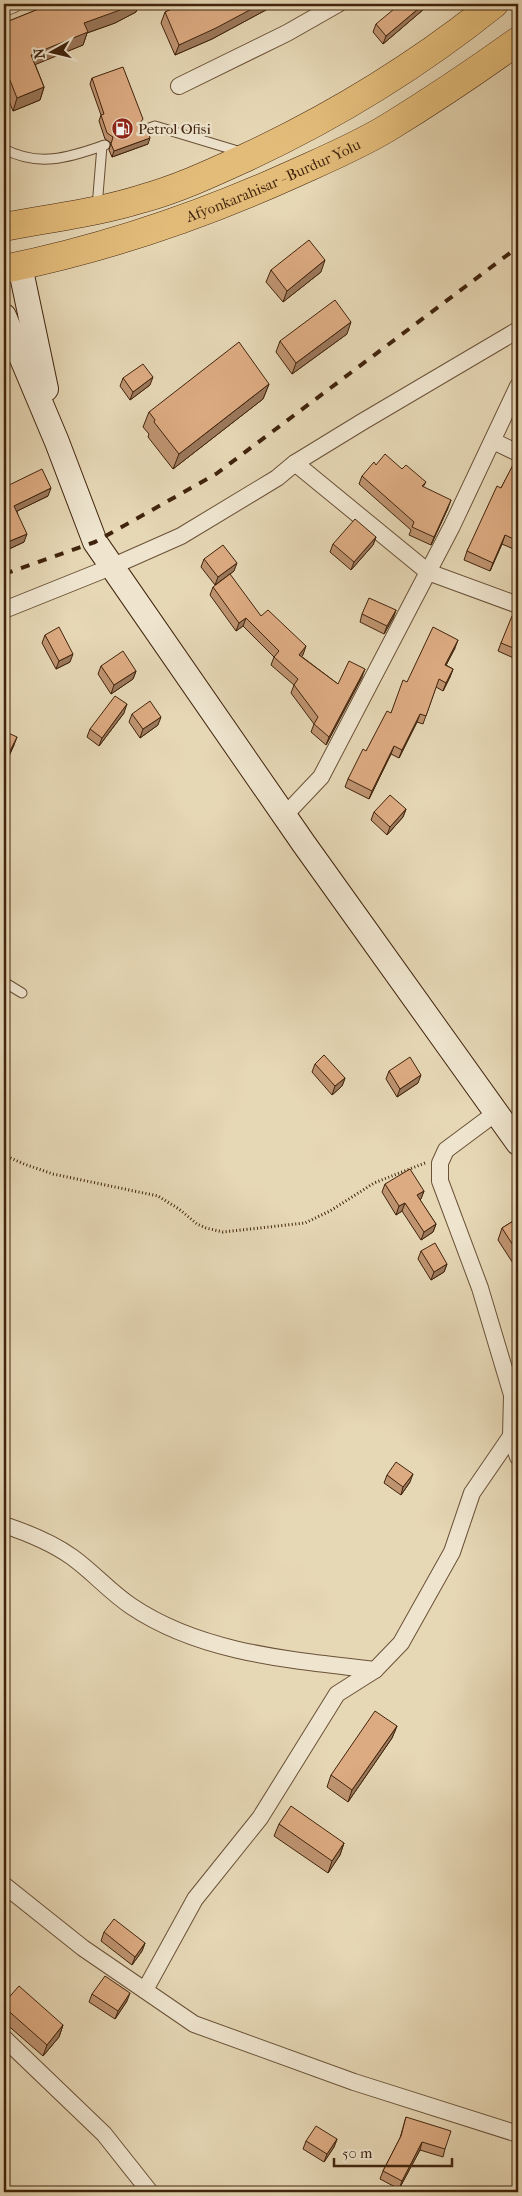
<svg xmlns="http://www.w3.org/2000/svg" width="522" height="2196" viewBox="0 0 522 2196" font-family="'IM FELL French Canon',serif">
	<rect width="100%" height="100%" fill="#e6d7b5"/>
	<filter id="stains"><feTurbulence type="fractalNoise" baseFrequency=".004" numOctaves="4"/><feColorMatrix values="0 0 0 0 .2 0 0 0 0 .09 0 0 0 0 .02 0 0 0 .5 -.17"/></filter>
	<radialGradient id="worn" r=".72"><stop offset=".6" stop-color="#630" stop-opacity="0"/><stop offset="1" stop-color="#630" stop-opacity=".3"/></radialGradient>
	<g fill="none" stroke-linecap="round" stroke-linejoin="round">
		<defs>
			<g id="lane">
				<path d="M144,130L155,126L241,152"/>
				<path d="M4,149C38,167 68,158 102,146"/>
				<path d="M97,207L102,146L105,145"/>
				<path d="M4,982L22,993"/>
			</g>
			<g id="street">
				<path d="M4,8L14,4"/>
				<path d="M179,86L287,33L338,4"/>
				<path d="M493,441L518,453"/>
				<path d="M295,463L428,572L518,605"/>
				<path d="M4,610L111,567L181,536L277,478L295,463L362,422L518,330"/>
				<path d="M284,816L321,777L452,526L518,386"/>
				<path d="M497,1112L446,1150L440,1163V1181L480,1288L512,1395L511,1436L518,1457"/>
				<path d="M4,1525C28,1533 51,1542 72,1557C93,1572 110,1592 131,1606C202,1654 293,1660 375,1670"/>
				<path d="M4,1885L83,1948L194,2024L354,2082L518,2134"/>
				<path d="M145,1990L195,1899L260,1818L337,1694L375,1670L401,1643L452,1552L472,1493L511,1436"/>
				<path d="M4,2038L104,2134L150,2192"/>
			</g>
			<g id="secondary">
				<path d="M20,266L46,389"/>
				<path d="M4,316L57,442L95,542L304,844L518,1143"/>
			</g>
			<g id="highway">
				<path d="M4,227C50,218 96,213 141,199C178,189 212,173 247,157C335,116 418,65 494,4"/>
				<path id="s1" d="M4,269C103,249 198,217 291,175C324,160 358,146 389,127C433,100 476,71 518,41"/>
			</g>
		</defs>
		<!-- lane casing -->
		<use href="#lane" stroke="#6a5137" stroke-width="11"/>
		<!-- street casing -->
		<use href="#street" stroke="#6a5137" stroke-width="18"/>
		<!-- secondary casing -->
		<use href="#secondary" stroke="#41240d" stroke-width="26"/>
		<!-- highway casing -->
		<use href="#highway" stroke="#41240d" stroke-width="29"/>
		<!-- path -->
		<path stroke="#41240d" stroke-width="3" stroke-dasharray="1 2.5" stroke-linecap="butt" d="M4,1155L24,1164L53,1174L158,1196L179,1209L197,1224L206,1228L223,1232L305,1223L330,1211L374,1183L425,1163"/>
		<!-- lane -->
		<use href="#lane" stroke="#efe5cf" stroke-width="9"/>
		<!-- street -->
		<use href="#street" stroke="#efe5cf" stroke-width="16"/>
		<!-- secondary -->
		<use href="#secondary" stroke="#efe5cf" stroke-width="24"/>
		<!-- highway -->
		<use href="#highway" stroke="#e3bc7a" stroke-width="28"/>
		<!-- rail -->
		<path stroke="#41240d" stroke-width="4" stroke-dasharray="9 9" stroke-linecap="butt" d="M4,574L95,542L216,474L518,247"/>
	</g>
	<!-- wall -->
	<g fill="#be9370" stroke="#41240d">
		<path d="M51,4H139L136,12L115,23L87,33L83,45L35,64L44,87L40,100L13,111L4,89V23Z"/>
		<path d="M183,4H277L212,39L175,55L161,23L165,12Z"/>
		<path d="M424,9L383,44L373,32L376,24Z"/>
		<path d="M92,78L141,125L140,126L148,144L112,157L109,150L111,143L105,139L99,121L101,115L90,84Z"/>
		<path d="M271,270L321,272L283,302L266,282Z"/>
		<path d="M347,334L292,374L276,352L280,341Z"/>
		<path d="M123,378L150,385L130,400L120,386Z"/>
		<path d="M269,384L263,399L173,469L148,437L149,434L143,427L149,412Z"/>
		<path d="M518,457V551L502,544L490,571L464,560L467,551L501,488Z"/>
		<path d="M376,465L402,469L426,482L423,487L448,508L431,545L409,535L411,530L359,484L362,476Z"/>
		<path d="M4,483L5,487L48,496L17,511L24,542L7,550L4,542Z"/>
		<path d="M376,537L373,545L351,570L330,552L333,544Z"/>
		<path d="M204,559L234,571L215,585L201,567Z"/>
		<path d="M213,587L261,616L303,655L301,656L338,684L362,677L326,745L311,732L314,724L291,693L294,685L271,665L274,657L243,626L236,631L210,595Z"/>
		<path d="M396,610L393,618L384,634L360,622L362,614Z"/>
		<path d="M518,619V660L498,651L501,643Z"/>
		<path d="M45,635L70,662L56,669L42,643Z"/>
		<path d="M455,648L446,665L453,669L450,677L443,691L436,687L423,724L417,722L399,758L391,754L369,799L345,787L348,779L391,713L407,682Z"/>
		<path d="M101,666L136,671L133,679L111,694L98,674Z"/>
		<path d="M124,713L99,746L87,737L90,729Z"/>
		<path d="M132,714L158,725L140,738L129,722Z"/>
		<path d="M4,731L14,745L4,767Z"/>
		<path d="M406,809L403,817L387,835L371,820L374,812Z"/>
		<path d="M315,1064L345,1078L342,1086L332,1095L312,1072Z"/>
		<path d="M389,1071L418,1083L397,1097L386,1079Z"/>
		<path d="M385,1184L424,1191L420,1200L436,1224L433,1232L421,1240L402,1211L396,1215L382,1192Z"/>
		<path d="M518,1218V1271L498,1240L502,1228Z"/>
		<path d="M421,1251L447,1264L444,1272L431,1280L418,1259Z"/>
		<path d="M387,1475L410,1482L401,1495L384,1483Z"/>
		<path d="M397,1726L392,1738L348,1802L327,1787L331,1775Z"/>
		<path d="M279,1824L344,1843L340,1855L328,1873L274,1836Z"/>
		<path d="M104,1932L145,1943L142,1951L132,1965L101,1941Z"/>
		<path d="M92,1994L127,2001L115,2019L89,2002Z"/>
		<path d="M4,2003L63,2025L59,2037L43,2056L4,2022Z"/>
		<path d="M406,2117L445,2149L443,2157L420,2150L399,2189L380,2179L383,2171L400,2138Z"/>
		<path d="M337,2139L334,2147L324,2162L303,2149L306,2141Z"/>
	</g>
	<!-- shaded-wall -->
	<g fill="#9b785b" stroke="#41240d">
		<path d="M131,4H139L136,12L115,23L87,33L83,45L27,68L31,55L84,23Z"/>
		<path d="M261,4H277L212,39L175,55L179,45Z"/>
		<path d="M424,4H426L424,9L383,44L386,36Z"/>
		<path d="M44,87L40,100L13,111L17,98Z"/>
		<path d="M150,138L148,144L112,157L114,151Z"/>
		<path d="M325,260L321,272L283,302L287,291Z"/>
		<path d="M351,322L347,334L292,374L296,363Z"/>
		<path d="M153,377L150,385L130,400L133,392Z"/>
		<path d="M269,384L263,399L173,469L179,454Z"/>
		<path d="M51,488L48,496L11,514L14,506Z"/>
		<path d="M451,500L448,508L431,545L434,537Z"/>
		<path d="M27,534L24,542L7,550L10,541Z"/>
		<path d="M505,535L502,544L490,571L493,563Z"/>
		<path d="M376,537L373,545L351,570L354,562Z"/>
		<path d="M237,563L234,571L215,585L218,577Z"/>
		<path d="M396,610L393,618L384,634L387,626Z"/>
		<path d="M246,618L243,626L236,631L239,623Z"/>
		<path d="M458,640L455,648L442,673L445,665Z"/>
		<path d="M306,646L303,655L296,663L299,655Z"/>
		<path d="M73,654L70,662L56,669L59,661Z"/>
		<path d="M365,669L362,677L326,745L329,737Z"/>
		<path d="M453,669L450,677L443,691L446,683Z"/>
		<path d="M136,671L133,679L111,694L114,685Z"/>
		<path d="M127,704L124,713L99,746L102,738Z"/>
		<path d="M420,714L417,722L399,758L402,750Z"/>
		<path d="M161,717L158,725L140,738L143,729Z"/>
		<path d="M17,737L14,745L4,767L6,759Z"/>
		<path d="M394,746L391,754L369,799L372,791Z"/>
		<path d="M406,809L403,817L387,835L390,827Z"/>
		<path d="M421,1075L418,1083L397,1097L400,1089Z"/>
		<path d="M345,1078L342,1086L332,1095L335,1086Z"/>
		<path d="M424,1191L421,1199L414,1203L417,1195Z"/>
		<path d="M405,1203L402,1211L396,1215L399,1206Z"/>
		<path d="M436,1224L433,1232L421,1240L424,1232Z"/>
		<path d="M447,1264L444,1272L431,1280L434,1272Z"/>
		<path d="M413,1474L410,1482L401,1495L403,1487Z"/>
		<path d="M397,1726L392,1738L348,1802L352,1790Z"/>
		<path d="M344,1843L340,1855L328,1873L332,1861Z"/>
		<path d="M145,1943L142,1951L132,1965L135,1957Z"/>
		<path d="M130,1993L127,2001L115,2019L118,2011Z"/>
		<path d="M63,2025L59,2037L43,2056L47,2045Z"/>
		<path d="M337,2139L334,2147L324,2162L327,2154Z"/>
		<path d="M422,2142L420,2150L399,2189L402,2181Z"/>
	</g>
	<!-- building -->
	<g fill="#ddab82" stroke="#41240d">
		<path d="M51,4H131L120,10L84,23L88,32L31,55L44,87L17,98L4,65V23Z"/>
		<path d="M183,4H261L216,28L179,45L165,12Z"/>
		<path d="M400,4H424L386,36L376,24Z"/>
		<path d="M123,67L143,119L140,123V127L148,130L150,138L114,151L111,144L113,137L107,133L101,115L104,114L92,78Z"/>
		<path d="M309,240L325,260L287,291L271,270Z"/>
		<path d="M335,300L351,322L296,363L280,341Z"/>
		<path d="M239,342L269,384L179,454L154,422L155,420L149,412Z"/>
		<path d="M143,364L153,377L133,392L123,378Z"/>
		<path d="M385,454L402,469L406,465L426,482L422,486L451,500L434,537L412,527L414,522L362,476L374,462L376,465Z"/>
		<path d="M517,457H518V515L517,516L518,517V541L505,535L493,563L467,551L497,486L501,488Z"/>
		<path d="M42,469L51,488L14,506L27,534L10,541L4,527V483L5,487Z"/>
		<path d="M355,519L376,537L354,562L333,544Z"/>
		<path d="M223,545L237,563L218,577L204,559Z"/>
		<path d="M230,574L261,616L268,610L306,646L299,655L338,684L349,661L365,669L329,737L314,724L318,717L294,685L298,679L274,657L279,651L246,618L239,623L213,587Z"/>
		<path d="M369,598L396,610L387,626L362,614Z"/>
		<path d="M512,616L518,619V650L501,643Z"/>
		<path d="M59,627L73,654L59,661L45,635Z"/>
		<path d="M433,627L458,640L445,665L453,669L446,683L439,679L426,716L420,714L402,750L394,746L372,791L348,779L363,749L366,751L387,711L391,713L403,680L407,682Z"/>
		<path d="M123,651L136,671L114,685L101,666Z"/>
		<path d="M115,696L127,704L102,738L90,729Z"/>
		<path d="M150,701L161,717L143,729L132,714Z"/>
		<path d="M4,731L17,737L6,759L4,758Z"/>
		<path d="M390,795L406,809L390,827L374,812Z"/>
		<path d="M4,1005L8,1007L4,1016Z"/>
		<path d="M324,1055L345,1078L335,1086L315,1064Z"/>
		<path d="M410,1057L421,1075L400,1089L389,1071Z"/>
		<path d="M410,1169L424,1191L417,1195L436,1224L424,1232L405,1203L399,1206L385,1184Z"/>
		<path d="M518,1218V1253L502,1228Z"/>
		<path d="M435,1243L447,1264L434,1272L421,1251Z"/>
		<path d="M396,1462L413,1474L403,1487L387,1475Z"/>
		<path d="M375,1711L397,1726L352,1790L331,1775Z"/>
		<path d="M291,1806L344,1843L332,1861L279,1824Z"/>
		<path d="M114,1919L145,1943L135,1957L104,1932Z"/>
		<path d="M105,1976L130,1993L118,2011L92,1994Z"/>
		<path d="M19,1986L63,2025L47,2045L4,2007V2003Z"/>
		<path d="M406,2117L451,2131L445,2149L422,2142L402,2181L383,2171L401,2136Z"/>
		<path d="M316,2126L337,2139L327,2154L306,2141Z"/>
	</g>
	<!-- icons -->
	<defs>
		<symbol id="fuel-disc" viewBox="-11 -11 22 22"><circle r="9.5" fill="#8f2418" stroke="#efe5cf"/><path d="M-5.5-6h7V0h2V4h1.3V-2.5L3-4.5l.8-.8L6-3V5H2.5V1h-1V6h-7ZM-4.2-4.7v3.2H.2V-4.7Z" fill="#fff"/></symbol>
	</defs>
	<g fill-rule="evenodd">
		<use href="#fuel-disc" x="110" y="116" width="25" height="25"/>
	</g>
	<g text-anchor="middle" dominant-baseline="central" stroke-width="4.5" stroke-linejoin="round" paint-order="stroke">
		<!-- poi labels -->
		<g font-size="15" fill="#41240d" stroke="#efe5cf" text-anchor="start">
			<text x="138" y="129">Petrol Ofisi</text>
		</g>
		<!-- street labels -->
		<g font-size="15" fill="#41240d" stroke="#efe5cf">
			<text stroke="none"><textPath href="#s1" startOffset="284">Afyonkarahisar - Burdur Yolu</textPath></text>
		</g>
	</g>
	<!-- margin -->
	<rect width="522" height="2196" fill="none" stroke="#e6d7b5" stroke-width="20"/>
	<rect x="5" y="5" width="512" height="2186" fill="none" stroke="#41240d" stroke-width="2.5"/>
	<rect x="10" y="10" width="502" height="2176" fill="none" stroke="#41240d"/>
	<!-- north arrow -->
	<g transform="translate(52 52) rotate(262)" stroke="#efe5cf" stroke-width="4" paint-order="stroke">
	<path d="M0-4L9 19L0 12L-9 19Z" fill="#41240d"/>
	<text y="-8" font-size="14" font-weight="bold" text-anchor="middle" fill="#41240d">N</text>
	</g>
	<!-- scale -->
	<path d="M334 2158v8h118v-8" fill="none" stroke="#41240d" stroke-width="2.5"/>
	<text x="342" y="2158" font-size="15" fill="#41240d" stroke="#efe5cf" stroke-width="4" paint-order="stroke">50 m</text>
	<rect width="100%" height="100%" filter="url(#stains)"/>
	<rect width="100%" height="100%" fill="url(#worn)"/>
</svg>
